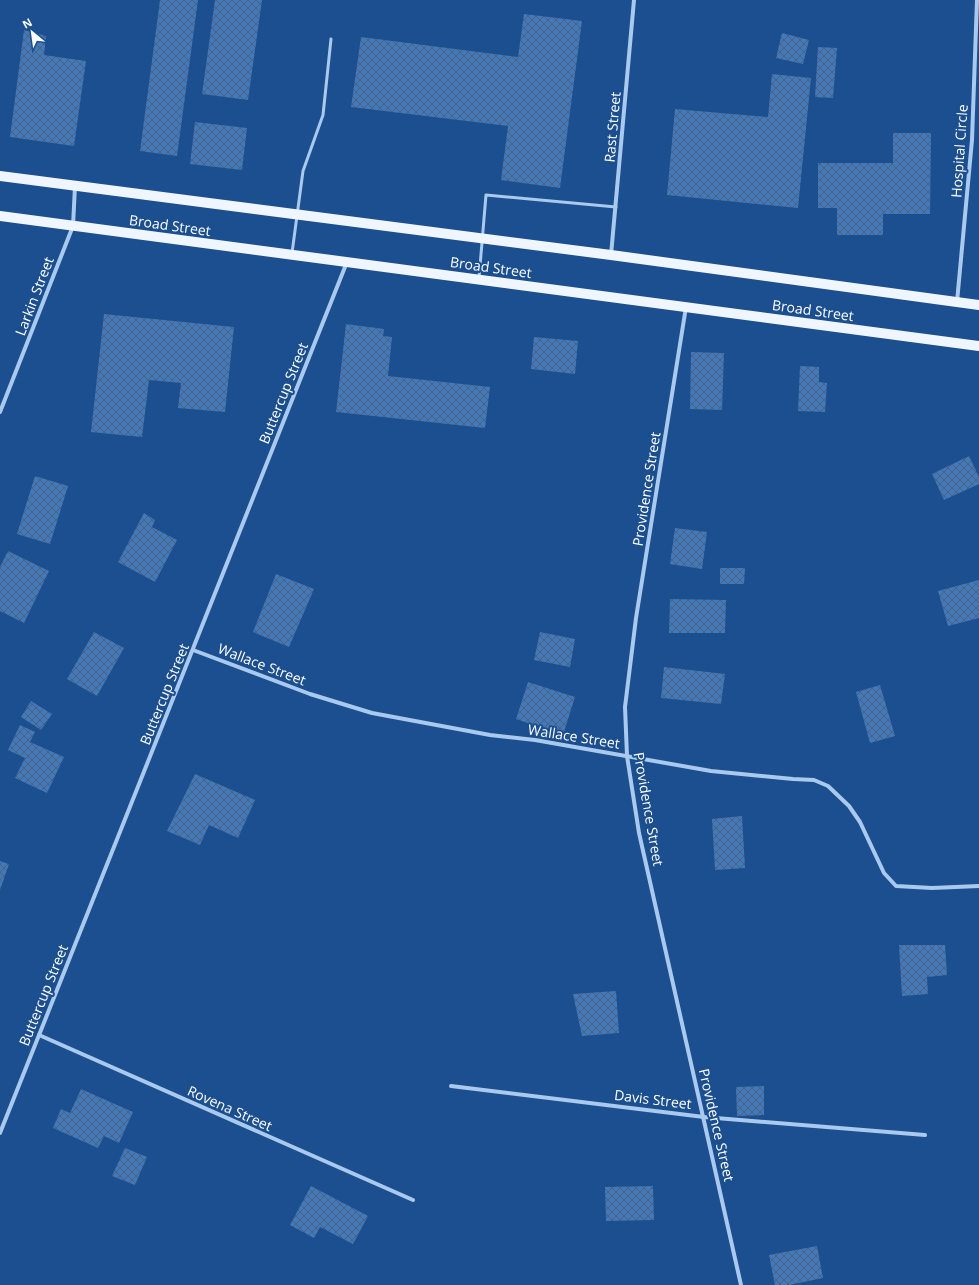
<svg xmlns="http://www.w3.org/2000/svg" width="979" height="1285" viewBox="0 0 979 1285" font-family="'Open Sans',sans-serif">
	<defs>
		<pattern id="building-cross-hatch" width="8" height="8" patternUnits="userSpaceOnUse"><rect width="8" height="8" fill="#4478b7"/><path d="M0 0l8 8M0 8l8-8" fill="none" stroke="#486282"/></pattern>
	</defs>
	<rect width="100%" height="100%" fill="#1b4f8f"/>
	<!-- building -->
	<g fill="url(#building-cross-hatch)">
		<path d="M160,0H198L177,156L140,151Z"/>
		<path d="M215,0H262L248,100L202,94Z"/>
		<path d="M524,14L582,21L560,188L501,180L508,126L351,107L361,37L518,57Z"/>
		<path d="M24,30L46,36L44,55L86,61L74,146L10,137Z"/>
		<path d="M782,33L809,40L803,64L776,58Z"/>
		<path d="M818,47L837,48L833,98L815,97Z"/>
		<path d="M772,74L811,78L798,208L667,195L675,109L768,117Z"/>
		<path d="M195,122L247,128L242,170L190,164Z"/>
		<path d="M893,133H931L930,214H883V235H837V208H818V163H893Z"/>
		<path d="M104,314L234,327L225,412L178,408L181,383L149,380L142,437L91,432Z"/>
		<path d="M346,324L384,329L383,336L392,337L388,376L490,387L485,428L336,412Z"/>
		<path d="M534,337L578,341L575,374L531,369Z"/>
		<path d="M691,352L724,353L722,410L690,409Z"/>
		<path d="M800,366L819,367V382L827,383L825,412L798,411Z"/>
		<path d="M969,456L979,477V484L944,500L932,474Z"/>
		<path d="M35,476L68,486L50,544L17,534Z"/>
		<path d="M144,513L155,520L152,527L177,540L155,582L118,562Z"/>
		<path d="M675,528L707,532L702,569L670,564Z"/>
		<path d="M8,551L49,571L24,623L0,611V567Z"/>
		<path d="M720,568H745L744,584H720Z"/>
		<path d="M276,574L314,589L289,647L253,632Z"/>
		<path d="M979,580V618L948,626L938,591Z"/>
		<path d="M670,599L726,600L725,633H669Z"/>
		<path d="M94,632L124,648L97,696L67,679Z"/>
		<path d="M540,632L575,639L570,667L534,660Z"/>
		<path d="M664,667L725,674L721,704L661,698Z"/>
		<path d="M528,682L575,697L563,735L516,719Z"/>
		<path d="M880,685L895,736L870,743L856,692Z"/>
		<path d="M31,701L52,714L41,730L21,717Z"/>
		<path d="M20,725L35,732L30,742L64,757L47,793L15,778L25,758L8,750Z"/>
		<path d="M195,774L255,800L238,838L209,825L200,845L167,831Z"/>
		<path d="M742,816L745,868L715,870L712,819Z"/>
		<path d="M0,861L9,864L0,890Z"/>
		<path d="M899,945H945L947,975L927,977L928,994L902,996Z"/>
		<path d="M616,991L619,1033L582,1036L573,994Z"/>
		<path d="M764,1086V1115L737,1116L736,1087Z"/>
		<path d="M81,1089L133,1112L119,1143L104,1136L98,1148L53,1128L61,1109L70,1113Z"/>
		<path d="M125,1148L147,1157L135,1185L112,1176Z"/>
		<path d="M311,1186L368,1216L353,1244L320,1227L314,1238L290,1225Z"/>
		<path d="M653,1186L654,1220L606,1221L605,1187Z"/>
		<path d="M817,1246L823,1278L789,1285H775L769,1255Z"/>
	</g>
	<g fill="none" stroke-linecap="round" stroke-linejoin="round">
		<!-- service -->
		<g stroke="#a9c9ee" stroke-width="3">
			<path d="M292,253L303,171L323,115L331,39"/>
			<path d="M479,278L486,195L616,207"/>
		</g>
		<!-- minor -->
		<g stroke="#a9c9ee" stroke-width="4">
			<path d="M611,255L634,0"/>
			<path d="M957,302L972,140L977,0"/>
			<path d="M686,307L636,618L625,707L627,756L639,833L741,1285"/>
			<path d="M0,412L73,226L75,186"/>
			<path d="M193,650L310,694L372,713L490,735L535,740L711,771L793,779L814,780L828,786L849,806L860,822L884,873L896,886L932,888L979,886"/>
			<path d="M39,1035L413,1200"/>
			<path d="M451,1086L704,1117L925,1135"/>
			<path d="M0,1133L347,262"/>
		</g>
		<!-- primary -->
		<g stroke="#f0f6ff" stroke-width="10">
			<path d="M0,176L611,255L979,305"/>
			<path d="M0,216L979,346"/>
		</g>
	</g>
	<g text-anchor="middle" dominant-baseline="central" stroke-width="4" stroke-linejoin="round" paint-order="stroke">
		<!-- street labels -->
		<g font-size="14" fill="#fff" stroke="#1b4f8f">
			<text transform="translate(612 127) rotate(-85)">Rast Street</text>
			<text transform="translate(959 151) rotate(-86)">Hospital Circle</text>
			<text transform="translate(170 225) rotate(8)">Broad Street</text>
			<text transform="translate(491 267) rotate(8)">Broad Street</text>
			<text transform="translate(34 296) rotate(-69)">Larkin Street</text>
			<text transform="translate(813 310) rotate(8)">Broad Street</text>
			<text transform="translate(283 393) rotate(-68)">Buttercup Street</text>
			<text transform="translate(646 489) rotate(-81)">Providence Street</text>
			<text transform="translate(262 664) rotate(21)">Wallace Street</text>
			<text transform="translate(164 694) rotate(-68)">Buttercup Street</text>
			<text transform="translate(574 736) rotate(9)">Wallace Street</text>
			<text transform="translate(649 809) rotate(80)">Providence Street</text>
			<text transform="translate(43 995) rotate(-68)">Buttercup Street</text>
			<text transform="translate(653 1099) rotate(7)">Davis Street</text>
			<text transform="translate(230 1108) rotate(24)">Rovena Street</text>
			<text transform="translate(717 1125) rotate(77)">Providence Street</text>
		</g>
	</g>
	<!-- north arrow -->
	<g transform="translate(32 32) rotate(331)" stroke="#1b4f8f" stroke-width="3" paint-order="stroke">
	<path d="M0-3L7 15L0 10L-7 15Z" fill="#ffffff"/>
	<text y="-6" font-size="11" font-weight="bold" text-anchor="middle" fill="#ffffff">N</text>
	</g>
</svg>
